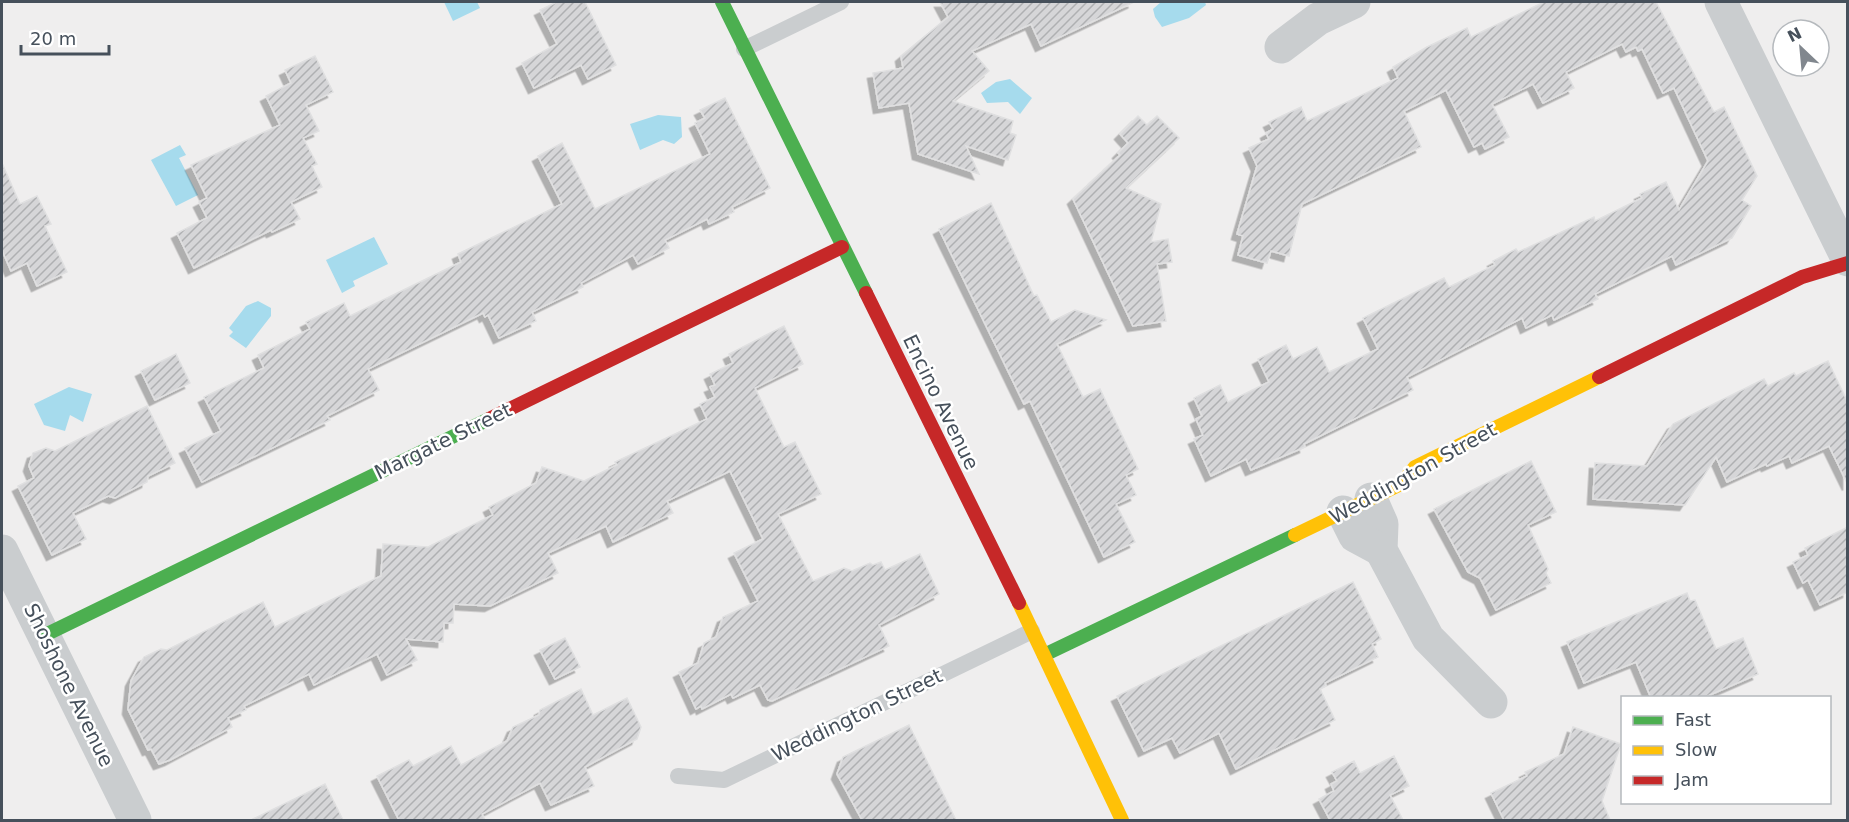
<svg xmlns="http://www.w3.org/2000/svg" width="1849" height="822" viewBox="0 0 1849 822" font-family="'DejaVu Sans',sans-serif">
	<defs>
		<pattern id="building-hatch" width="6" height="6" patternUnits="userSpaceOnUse" patternTransform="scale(1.5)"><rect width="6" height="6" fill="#d6d6d8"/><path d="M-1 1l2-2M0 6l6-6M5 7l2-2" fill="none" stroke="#afb0b2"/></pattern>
		<filter id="shadow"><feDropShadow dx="-5.5" dy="5.5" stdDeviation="0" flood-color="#0004"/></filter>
	</defs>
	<rect width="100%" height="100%" fill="#efeeee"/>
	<!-- water -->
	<g fill="#a6dbed">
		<path d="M444,2H477L480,8L453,21Z"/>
		<path d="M1161,2H1205L1206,5L1189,18L1162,27L1155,17L1153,9Z"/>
		<path d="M1010,79L1032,98L1020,114L1008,102L987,103L981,93L996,82Z"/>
		<path d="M658,115L681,117L682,137L674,144L663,140L640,150L630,124Z"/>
		<path d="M180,145L186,155L179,158L198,195L176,206L151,160Z"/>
		<path d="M374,237L388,264L353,281L355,286L342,293L326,260Z"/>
		<path d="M258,301L271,308V316L246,348L229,336L233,332L229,328L246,306Z"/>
		<path d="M69,387L92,394L83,422L70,415L65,431L44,425L34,404Z"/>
	</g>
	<!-- building -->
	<g fill="url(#building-hatch)" stroke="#e0e0e1" stroke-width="1.5" filter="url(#shadow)">
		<path d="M557,2H585L616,65L588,79L581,65L534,88L522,63L557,44L540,10Z"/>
		<path d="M940,2H1134L1041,46L1031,24L972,51L989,71L953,101L1013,121L1010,133L1016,135L1008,160L966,146L979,174L918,154L909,103L879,108L873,73L903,68L901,56L948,17Z"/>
		<path d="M1544,2H1656L1714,112L1724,107L1757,176L1742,200L1751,206L1732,238L1676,265L1672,256L1595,294L1598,299L1554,320L1552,315L1526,328L1522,318L1407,377L1413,390L1304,444L1305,447L1251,470L1246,459L1211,476L1194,439L1203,435L1196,419L1202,416L1194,398L1220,385L1228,402L1269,382L1258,359L1286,345L1293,359L1317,347L1329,372L1378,349L1363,318L1444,278L1449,287L1495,265L1493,261L1516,249L1518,252L1594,217L1595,221L1642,198L1640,194L1666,182L1679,210L1708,161L1674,88L1663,93L1642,49L1638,51L1636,47L1626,52L1622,44L1566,72L1574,88L1543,103L1533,84L1492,104L1509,137L1485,149L1482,143L1474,147L1446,90L1404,111L1421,147L1302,204L1289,256L1271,251L1267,263L1238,255L1243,236L1237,234L1257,166L1249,148L1269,139L1266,133L1273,129L1269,122L1301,107L1307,121L1398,78L1393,67L1427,47L1467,28L1471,37Z"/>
		<path d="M315,56L333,92L306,105L319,131L303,138L317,164L312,166L322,187L291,202L300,219L272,232L271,230L194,268L177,233L207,218L199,202L207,198L191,165L280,125L266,96L291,83L285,70Z"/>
		<path d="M725,98L770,188L732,207L734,212L709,224L707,219L665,240L669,248L638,264L633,255L581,283L583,287L532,312L536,321L499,338L488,315L485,317L483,313L368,369L379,390L327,416L330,420L202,482L185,448L221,431L204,397L264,368L258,355L310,329L306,322L344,303L350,316L461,262L458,254L562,204L538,156L562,143L595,209L710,154L695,123L705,118L700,110Z"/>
		<path d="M1138,116L1147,125L1157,116L1179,138L1126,188L1161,204L1151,242L1168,239L1172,262L1157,264L1166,321L1133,326L1073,199L1120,155L1118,153L1128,143L1120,134Z"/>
		<path d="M2,163L20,204L37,196L51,224L45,226L67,272L37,286L27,263L11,271L2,250Z"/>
		<path d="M991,203L1034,296L1037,295L1051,322L1075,310L1106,320L1057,344L1083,397L1100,389L1138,469L1126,475L1136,495L1116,504L1135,542L1104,557L1030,401L1024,404L939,229Z"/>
		<path d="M784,326L803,364L755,388L784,447L795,442L821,494L778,514L813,581L844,568L852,571L870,563L873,565L881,562L885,570L920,554L939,594L879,625L889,646L772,701L768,700L760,685L733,698L731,694L702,709L701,706L696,709L679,672L698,663L704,643L716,637L723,617L758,601L734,553L763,539L730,471L667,501L673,513L613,542L606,526L548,553L558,573L490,606L454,604L453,623H444L443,642L406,639L417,660L387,675L377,654L314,685L309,674L244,706L246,710L228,718L232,727L170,760L159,764L151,749L148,750L128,709L131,681L144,657L161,649L167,650L263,602L275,627L381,576L383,544L428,547L493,515L489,507L536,483L542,467L584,481L617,465L615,462L707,419L700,404L715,397L710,387L715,385L710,374L733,363L729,354Z"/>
		<path d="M176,354L190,383L155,400L141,371Z"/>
		<path d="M1828,361L1848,403V485L1829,446L1792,463L1789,456L1767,466L1766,464L1727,482L1716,457L1685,505L1593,499L1595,463L1647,466L1673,424L1764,379L1768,386L1794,373L1796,376Z"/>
		<path d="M147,406L175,463L148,476L147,482L115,498L108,496L73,513L86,539L52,555L18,486L34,478L29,466L33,453L46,448L55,451Z"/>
		<path d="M1531,461L1556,512L1528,525L1548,569L1546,573L1551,583L1496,610L1480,578L1468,572L1434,509Z"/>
		<path d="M1848,527V592L1820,605L1808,580L1803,583L1793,562L1808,555L1805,548Z"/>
		<path d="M1353,582L1381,639L1372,644L1378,657L1325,683L1326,686L1320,689L1335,720L1236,769L1219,733L1180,753L1172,738L1144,751L1117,696Z"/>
		<path d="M1687,593L1690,601L1695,600L1716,649L1743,638L1758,674L1703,698H1651L1636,662L1584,683L1567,642Z"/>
		<path d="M565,638L580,667L555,679L540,650Z"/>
		<path d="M581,689L593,715L627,698L641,727L637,739L585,767L594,786L551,805L540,783L482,814L485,820H399L377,776L409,760L413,766L451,746L461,765L507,741L513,727L539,715L540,710Z"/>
		<path d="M909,725L956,820H862L837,774L843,757Z"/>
		<path d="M1573,727L1621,744L1602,801L1610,820H1504L1491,793L1527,776L1525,772L1564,754Z"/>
		<path d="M1394,756L1409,786L1390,795L1403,820H1330L1319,799L1334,791L1331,784L1337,781L1332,772L1354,761L1360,773Z"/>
		<path d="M325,784L343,820H251Z"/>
	</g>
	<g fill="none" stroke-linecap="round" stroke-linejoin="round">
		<!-- lane -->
		<g stroke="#cacdcf" stroke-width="16">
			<path d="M744,49L841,2"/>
			<path d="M678,776L724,780L1032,631"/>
		</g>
		<!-- street -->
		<g stroke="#cacdcf" stroke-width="33">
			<path d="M1721,2L1848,260"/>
			<path d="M1281,47L1318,19L1354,2"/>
			<path d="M1371,499L1382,524L1381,550L1428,638L1491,702"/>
			<path d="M1343,512L1355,536L1381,550"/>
			<path d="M2,551L135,820"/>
		</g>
		<!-- fast -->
		<g stroke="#4caf50" stroke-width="14">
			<path d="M722,2L866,293"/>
			<path d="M45,635L489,419"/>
			<path d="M1044,655L1295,535"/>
		</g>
		<!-- slow -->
		<g stroke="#ffc107" stroke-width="14">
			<path d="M1295,535L1401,484L1415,467L1599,377"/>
			<path d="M1019,603L1122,820"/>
		</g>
		<!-- jam -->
		<g stroke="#c62828" stroke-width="14">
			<path d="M866,293L1019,603"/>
			<path d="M1599,377L1802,277L1848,263"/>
			<path d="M489,419L842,247"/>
		</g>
	</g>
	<g text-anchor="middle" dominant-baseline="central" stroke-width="5" stroke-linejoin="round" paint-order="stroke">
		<!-- street labels -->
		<g font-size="20" fill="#46505b" stroke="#fff">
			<text transform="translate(941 402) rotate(64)">Encino Avenue</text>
			<text transform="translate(443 441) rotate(-26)">Margate Street</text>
			<text transform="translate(1413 473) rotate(-29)">Weddington Street</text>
			<text transform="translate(69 685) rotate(64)">Shoshone Avenue</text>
			<text transform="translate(857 715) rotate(-26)">Weddington Street</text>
		</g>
	</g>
	<!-- border -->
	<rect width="1849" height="822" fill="none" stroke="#46505b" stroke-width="6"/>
	<!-- legend -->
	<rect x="1621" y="696" width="210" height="108" fill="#ffffff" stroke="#b5b9bd" stroke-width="1.5"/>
	<rect x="1633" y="716" width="30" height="9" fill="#4caf50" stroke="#b5b9bd" stroke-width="1.5"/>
	<text x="1675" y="726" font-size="18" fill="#46505b">Fast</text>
	<rect x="1633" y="746" width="30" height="9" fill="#ffc107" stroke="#b5b9bd" stroke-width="1.5"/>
	<text x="1675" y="756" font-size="18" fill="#46505b">Slow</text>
	<rect x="1633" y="776" width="30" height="9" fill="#c62828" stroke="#b5b9bd" stroke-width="1.5"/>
	<text x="1675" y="786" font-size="18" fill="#46505b">Jam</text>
	<!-- north arrow -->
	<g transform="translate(1801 48) rotate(334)"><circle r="28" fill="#ffffff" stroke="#b5b9bd" stroke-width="1.5"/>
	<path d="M0-4.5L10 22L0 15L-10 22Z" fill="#81878e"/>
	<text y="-9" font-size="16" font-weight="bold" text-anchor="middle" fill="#46505b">N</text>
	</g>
	<!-- scale -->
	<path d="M21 45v9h88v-9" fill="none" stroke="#46505b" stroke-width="3"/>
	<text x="30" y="45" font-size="18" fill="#46505b" stroke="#ffffff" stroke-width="4.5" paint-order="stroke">20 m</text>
</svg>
